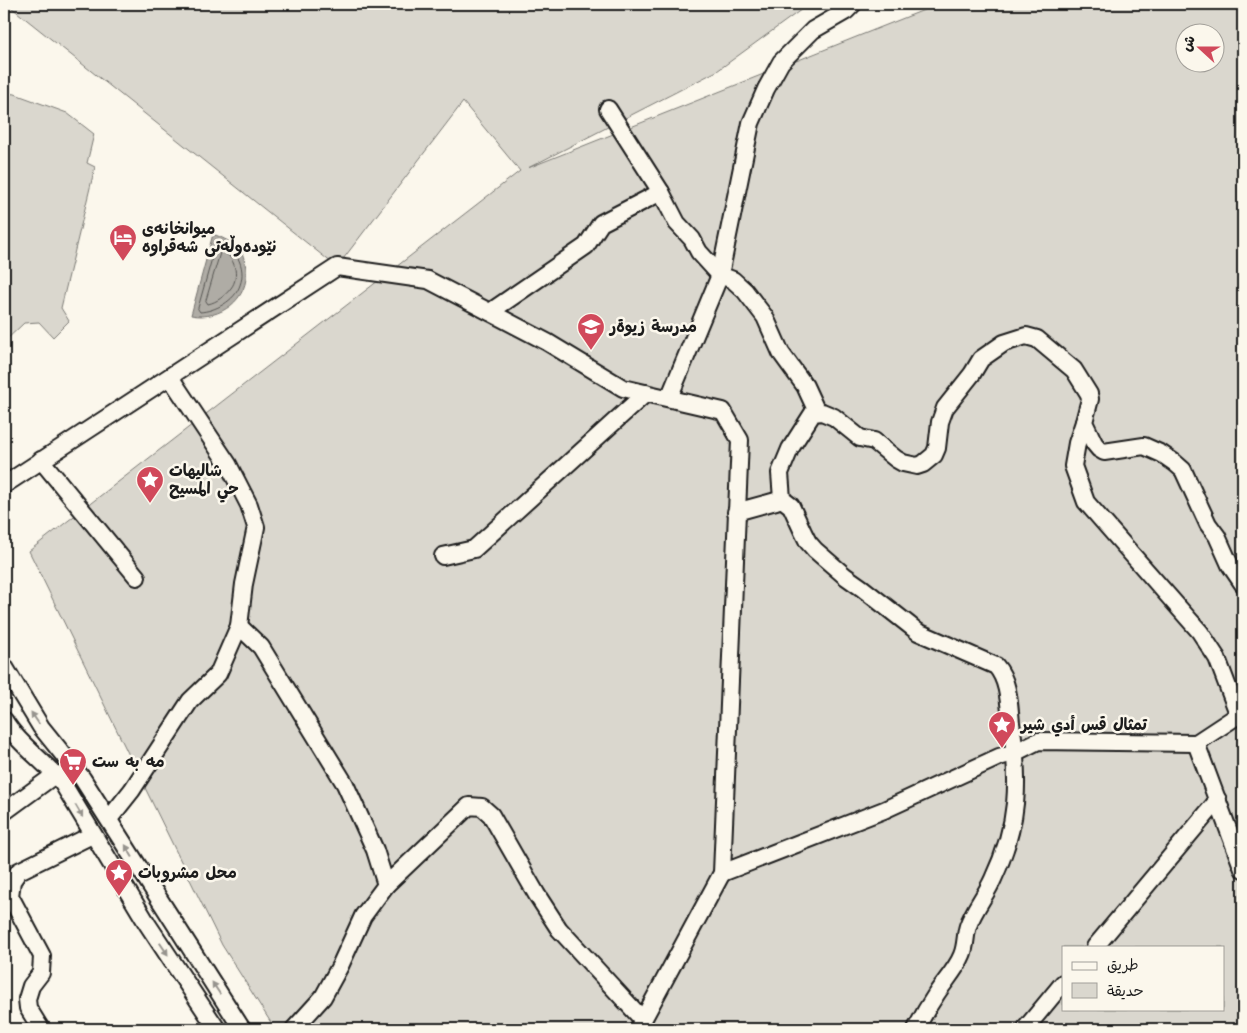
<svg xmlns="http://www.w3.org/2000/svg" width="1247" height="1033" viewBox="0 0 1247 1033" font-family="'Architects Daughter','Playpen Sans Arabic',sans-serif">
	<rect width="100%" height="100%" fill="#fbf7ec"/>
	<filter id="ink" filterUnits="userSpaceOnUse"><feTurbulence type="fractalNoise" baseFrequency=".02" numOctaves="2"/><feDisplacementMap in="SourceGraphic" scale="10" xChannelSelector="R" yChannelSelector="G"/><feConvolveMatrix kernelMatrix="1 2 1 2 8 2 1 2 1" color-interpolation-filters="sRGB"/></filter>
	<g filter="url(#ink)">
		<!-- green -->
		<g fill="#dad7ce" stroke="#7b7a75" fill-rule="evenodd">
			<path d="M7,4H809L717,71L528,168L939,4H1243V1029H275L222,945L29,551L520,171L463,102L337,267ZM1184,32H1214V62H1184ZM1063,947H1223V1009H1063Z"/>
			<path d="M4,93L15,94L67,113L94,134L87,163L95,167L61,308L69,321L53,337L39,322L24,323L4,342Z"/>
		</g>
		<!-- water -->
		<path fill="#afaca5" stroke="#74726e" d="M213,234C223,238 235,243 242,253C244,257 245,263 246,268C250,299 220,321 191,315Z"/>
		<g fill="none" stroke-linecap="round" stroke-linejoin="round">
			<!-- shore -->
			<g stroke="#575653" stroke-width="1">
				<path d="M217,242C235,245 247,267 240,285C235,301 215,311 200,312L198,309Z"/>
				<path d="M221,251C235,255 240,277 231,288C225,296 217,302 208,304L206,301Z"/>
			</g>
			<defs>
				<g id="minor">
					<path d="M608,109L661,192L677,223L692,239L699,252L720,275L733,280L745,291L765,317L781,353L805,386L817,412"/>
					<path d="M490,312L586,246L601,223L661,192"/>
					<path d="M669,398L720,275L751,123L766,89L781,62L813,30L846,11L853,4"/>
					<path d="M1084,422L1077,443L1073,466L1086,502L1200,632L1217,658L1239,716"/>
					<path d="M41,460L137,577"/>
					<path d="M4,485L337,267L428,280L547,342L623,388L723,411L740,440L722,873L638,1029"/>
					<path d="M782,499L780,473L790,449L813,413L822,412L834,417L860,438L874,441L896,459L903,463L917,466L923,464L934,455L937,448L940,422L945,408L972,374L981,359L1004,343L1026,336L1037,339L1074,370L1089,394L1090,399L1084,422L1094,443L1099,449L1104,452L1144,446L1162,454L1175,463L1183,470L1208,524L1217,536L1230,565L1243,584"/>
					<path d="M736,512L776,501L782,499L791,506L803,532L808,542L815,550L845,576L862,588L908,624L918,632L996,666C1009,681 1009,704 1011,723C1020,782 1019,824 993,879C986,895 974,909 968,926C965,935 966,946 962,955C957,968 945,981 937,993C929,1005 922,1017 916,1029"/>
					<path d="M443,556L474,549L646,393"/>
					<path d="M239,626L261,647L345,784L375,850L386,885"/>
					<path d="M4,666L41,727L82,778L242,1029"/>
					<path d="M4,720C19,745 45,761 63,784L148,925L217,1029"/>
					<path d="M1196,743L1243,869"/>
					<path d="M4,812L56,774"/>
					<path d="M109,819L132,790L190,701L218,674L239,626L244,584L256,527L249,505L228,464L170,377"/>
					<path d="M722,873L884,810L999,757L1016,752L1038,741L1196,743L1243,712"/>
					<path d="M1095,947L1218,800"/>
					<path d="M41,1029L28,1008L27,999L31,986L41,973L42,956L10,896L12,881L19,871L92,835"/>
					<path d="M294,1029L323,997L340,966L363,916L386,885L469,806L482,807L491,815L537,895L559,929L643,1020"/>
					<path d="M1025,1029L1063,983"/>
				</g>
			</defs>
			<!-- minor casing -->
			<use href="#minor" stroke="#1c1c1c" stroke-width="20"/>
			<!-- minor -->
			<use href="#minor" stroke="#fbf7ec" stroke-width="16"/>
		</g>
		<!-- one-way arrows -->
		<defs><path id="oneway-solid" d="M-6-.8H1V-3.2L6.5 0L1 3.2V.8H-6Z" transform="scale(1.25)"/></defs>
		<g fill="#97948e">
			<use href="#oneway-solid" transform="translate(35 718) rotate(-124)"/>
			<use href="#oneway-solid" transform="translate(79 811) rotate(60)"/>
			<use href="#oneway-solid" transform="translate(129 851) rotate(-121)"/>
			<use href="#oneway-solid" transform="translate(164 949) rotate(56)"/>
			<use href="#oneway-solid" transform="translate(216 988) rotate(-123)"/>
		</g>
	</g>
	<!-- icons -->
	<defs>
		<symbol id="hotel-pin" viewBox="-11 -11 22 30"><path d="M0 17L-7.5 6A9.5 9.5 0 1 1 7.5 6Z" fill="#d1495b" stroke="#fbf7ec"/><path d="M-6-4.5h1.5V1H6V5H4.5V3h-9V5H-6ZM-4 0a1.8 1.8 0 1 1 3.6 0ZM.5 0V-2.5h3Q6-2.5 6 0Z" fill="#fff"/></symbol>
		<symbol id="school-pin" viewBox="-11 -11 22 30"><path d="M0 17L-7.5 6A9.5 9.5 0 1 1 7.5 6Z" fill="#d1495b" stroke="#fbf7ec"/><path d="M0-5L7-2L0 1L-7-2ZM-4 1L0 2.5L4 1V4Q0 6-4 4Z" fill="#fff"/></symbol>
		<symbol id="sight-pin" viewBox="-11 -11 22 30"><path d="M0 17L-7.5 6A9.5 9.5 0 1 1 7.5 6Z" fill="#d1495b" stroke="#fbf7ec"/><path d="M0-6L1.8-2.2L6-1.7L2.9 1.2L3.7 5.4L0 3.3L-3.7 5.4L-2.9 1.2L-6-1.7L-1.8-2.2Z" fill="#fff"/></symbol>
		<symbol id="supermarket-pin" viewBox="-11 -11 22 30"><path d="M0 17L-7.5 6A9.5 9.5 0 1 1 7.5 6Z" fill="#d1495b" stroke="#fbf7ec"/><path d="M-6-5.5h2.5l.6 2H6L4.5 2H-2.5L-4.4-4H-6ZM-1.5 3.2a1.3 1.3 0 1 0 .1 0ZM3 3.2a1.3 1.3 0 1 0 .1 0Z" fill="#fff"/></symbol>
	</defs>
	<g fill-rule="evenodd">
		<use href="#hotel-pin" x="107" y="222" width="32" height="43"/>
		<use href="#school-pin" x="575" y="311" width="32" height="43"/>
		<use href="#sight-pin" x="134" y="464" width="32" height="43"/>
		<use href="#sight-pin" x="986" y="709" width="32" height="43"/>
		<use href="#supermarket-pin" x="57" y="746" width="32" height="43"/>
		<use href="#sight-pin" x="103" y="857" width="32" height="43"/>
	</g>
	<g text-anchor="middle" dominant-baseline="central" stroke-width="5" stroke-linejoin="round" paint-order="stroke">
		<!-- poi labels -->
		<g font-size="16" font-weight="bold" fill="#1c1c1c" stroke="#fbf7ec" text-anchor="start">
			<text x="142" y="229">میوانخانەی<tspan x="142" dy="18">نێودەوڵەتی شەقراوە</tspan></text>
			<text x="610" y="327">مدرسة زيوةر</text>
			<text x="169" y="471">شاليهات<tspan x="169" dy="18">حي المسيح</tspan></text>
			<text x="1021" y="725">تمثال قس أدي شير</text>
			<text x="92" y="762">مه به ست</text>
			<text x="138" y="873">محل مشروبات</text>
		</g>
	</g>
	<!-- margin -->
	<rect width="1247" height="1033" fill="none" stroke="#fbf7ec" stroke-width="20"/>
	<rect x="10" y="10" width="1227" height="1013" fill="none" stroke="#1c1c1c" stroke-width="2" filter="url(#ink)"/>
	<!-- legend -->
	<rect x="1062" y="946" width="162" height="65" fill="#fbf7ec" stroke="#a29f99"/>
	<rect x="1072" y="962" width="25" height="8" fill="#fbf7ec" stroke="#a29f99"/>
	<text x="1107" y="970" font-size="15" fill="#1c1c1c">طريق</text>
	<rect x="1072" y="983" width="25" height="15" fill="#dad7ce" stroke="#a29f99"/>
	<text x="1107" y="996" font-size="15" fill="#1c1c1c">حديقة</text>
	<!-- north arrow -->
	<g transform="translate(1200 48) rotate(291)"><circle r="24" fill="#fbf7ec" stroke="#a29f99"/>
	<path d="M0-4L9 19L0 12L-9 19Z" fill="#d1495b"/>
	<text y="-8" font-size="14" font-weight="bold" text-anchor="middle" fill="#1c1c1c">ش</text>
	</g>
</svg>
